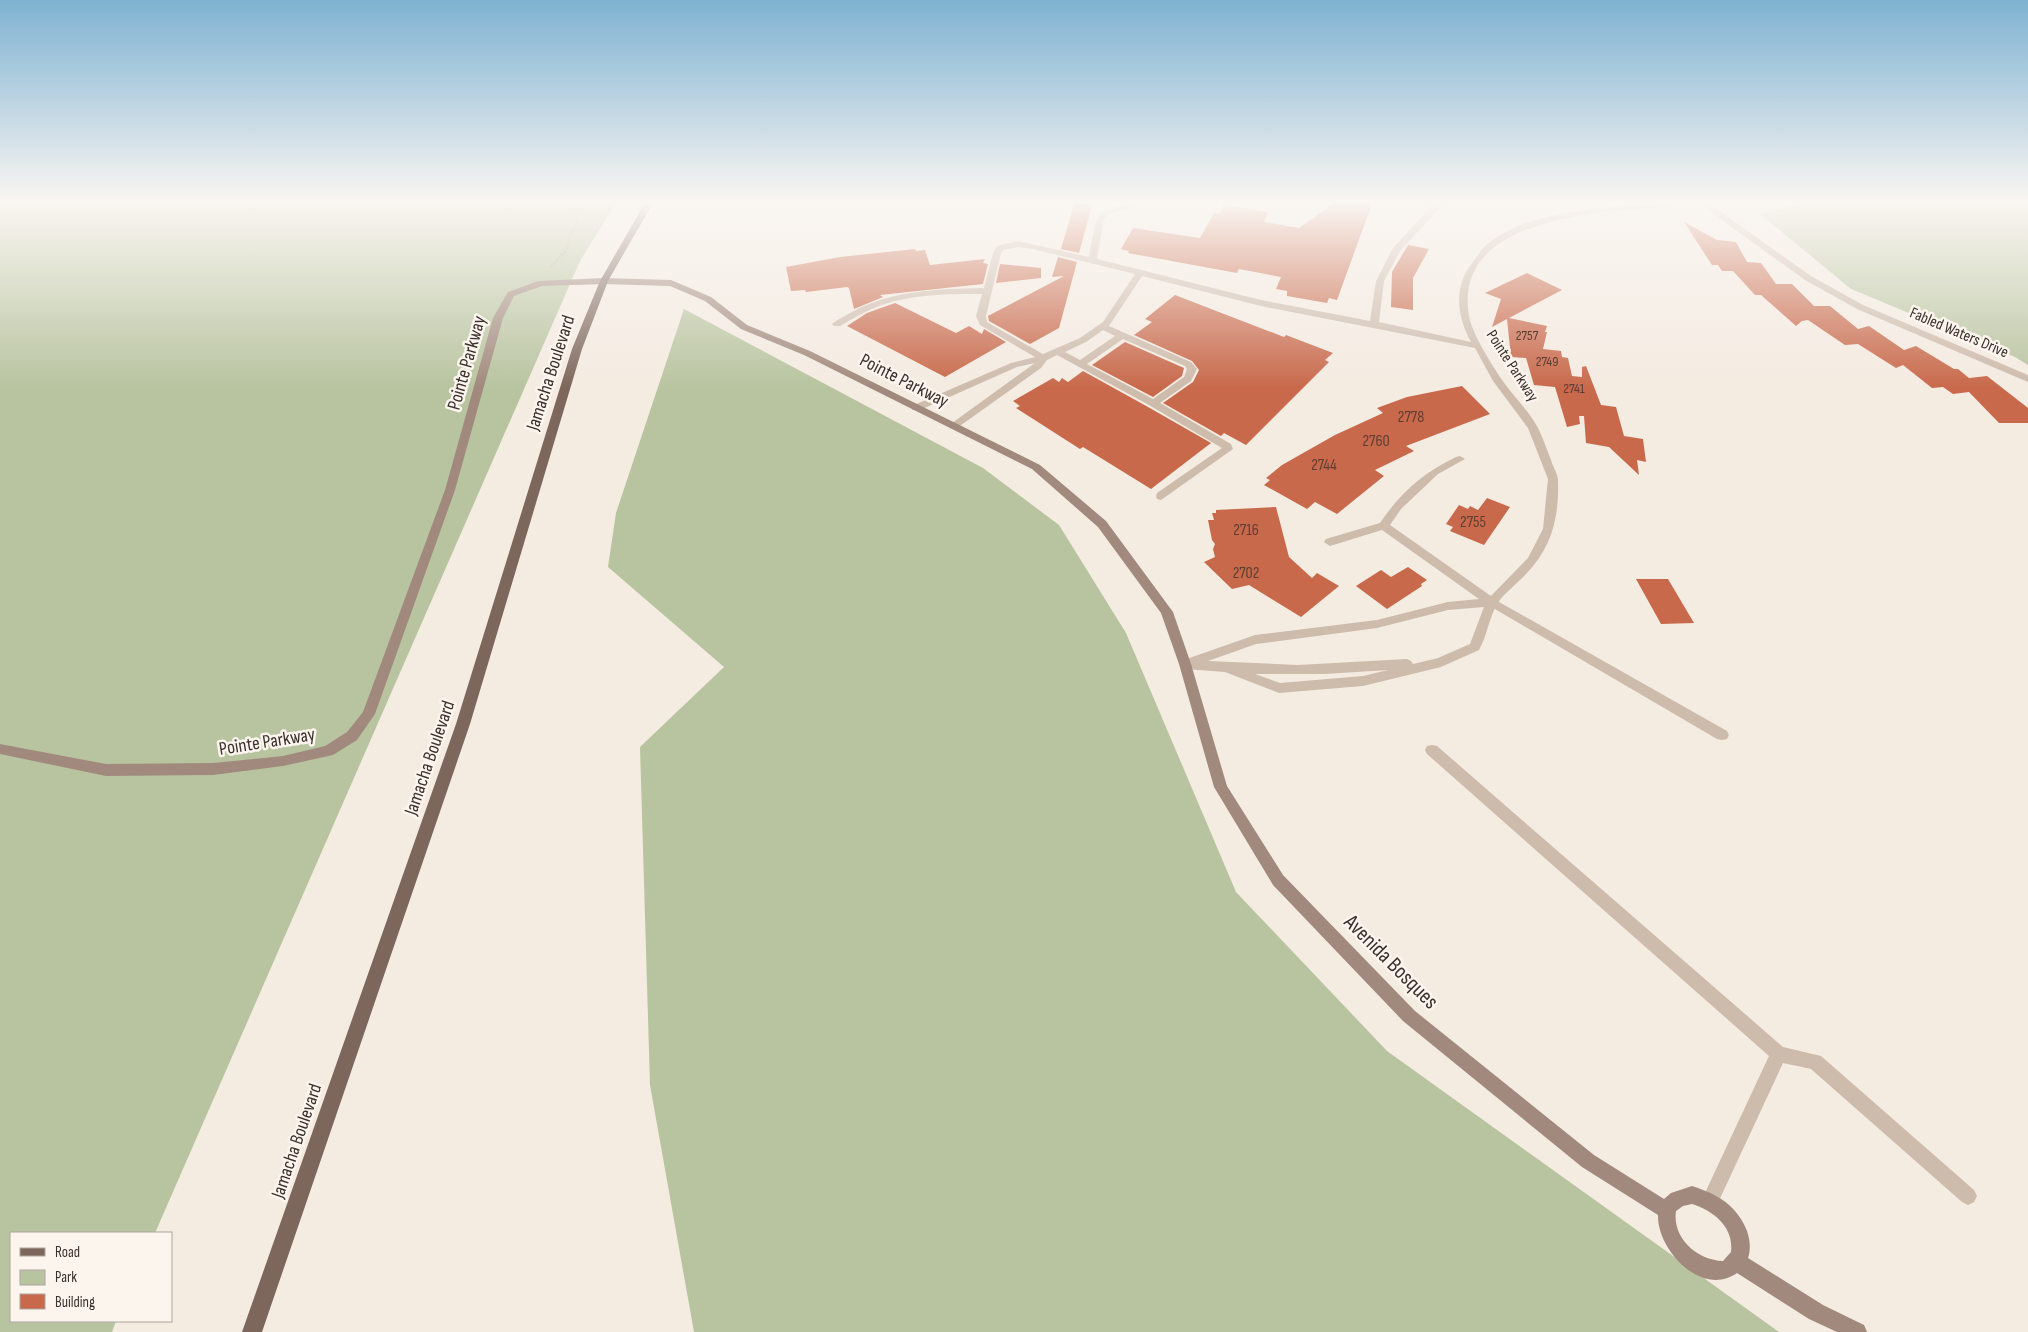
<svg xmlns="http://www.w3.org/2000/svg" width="2028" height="1332" viewBox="0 0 2028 1332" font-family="'Sofia Sans Condensed',sans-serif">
	<rect width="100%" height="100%" fill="#f4ebe1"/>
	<!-- green -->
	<g fill="#b8c4a0">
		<path d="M0,201H617L580,261L155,1233H11V1321H116L112,1332H0Z"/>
		<path d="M1809,201H2028V365L2015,357L1851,289L1760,214Z"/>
		<path d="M684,309L983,468L1059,525L1126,633L1236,892L1387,1051L1779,1332H694L650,1085L640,747L724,667L608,567L616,513Z"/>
	</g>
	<!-- building -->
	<g fill="#c8694b">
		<path d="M1075,201L1092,205L1079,253L1061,249Z"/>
		<path d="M1337,201H1373L1337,300L1329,298L1327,303L1287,296V291L1276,289L1281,277L1239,269L1237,273L1128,253L1129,251L1121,249L1133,228L1200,238L1214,213L1219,214L1224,205L1268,212L1264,222L1299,228Z"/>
		<path d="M1684,222L1717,240L1736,242L1747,262L1761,263L1776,284H1792L1814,306H1830L1858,329L1869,326L1904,350L1916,346L1954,369H1958L1969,378L1987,376L2028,408V423H1999L1969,392L1953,394L1943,387L1932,388L1903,365L1896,368L1858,344L1845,345L1808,320L1802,321L1796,326L1761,295H1755L1733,271H1722L1718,265H1712Z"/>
		<path d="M1408,245L1429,249L1413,278V310L1391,307L1392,272Z"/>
		<path d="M915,249L916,251L925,250L930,265L985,259L983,263L988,264L983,284L880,295L883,297L854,309L849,288L847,287L806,292L805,290L791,291L786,267L840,257Z"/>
		<path d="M1058,257L1077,262L1059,328L1030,344L989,321L988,316L1064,276L1052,277Z"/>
		<path d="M1000,264L1041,268V278L996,283Z"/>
		<path d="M1527,273L1562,290L1509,318L1547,326L1545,332H1547L1543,349L1561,351L1562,357L1568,358L1572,376L1582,377V367L1586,366L1601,405L1616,407L1624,436L1643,439L1646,462L1637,460L1639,475L1609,447L1586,443L1584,416H1579L1580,424L1567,427L1555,387L1534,385L1526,358L1511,357L1507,319L1492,327L1501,299L1485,293Z"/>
		<path d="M1175,295L1284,337L1286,335L1333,353L1325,360L1329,362L1246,445L1224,433L1221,436L1163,403L1193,382L1199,370L1192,361L1134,335L1152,322L1145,319Z"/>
		<path d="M895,303L956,333L969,326L982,334L984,329L1006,342L945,377L847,326L867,313Z"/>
		<path d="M1125,342L1184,368L1182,376L1153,397L1092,365Z"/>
		<path d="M1083,371L1148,407L1211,443L1151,489L1083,447L1080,449L1016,408L1020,406L1013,401L1053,378L1059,382L1062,378L1068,382Z"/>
		<path d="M1462,386L1490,414L1406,446L1414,451L1375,470L1384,476L1337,514L1315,502L1307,509L1264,485L1270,480L1266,478L1282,465L1335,435L1383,413L1377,408L1407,397Z"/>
		<path d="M1487,498L1510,507L1484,545L1450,531L1453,527L1446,524L1459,505L1468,509L1470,506L1478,510Z"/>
		<path d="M1276,507L1289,557L1312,578L1317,573L1339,586L1301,617L1249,585L1232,589L1204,562L1215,557L1213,549L1215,544L1212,540L1208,520H1214L1212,513H1216V510Z"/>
		<path d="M1408,567L1427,580L1421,584L1422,586L1387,609L1356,586L1381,570L1391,577Z"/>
		<path d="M1636,579H1668L1694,623L1661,624Z"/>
	</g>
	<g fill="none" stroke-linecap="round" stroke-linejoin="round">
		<!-- path -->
		<path stroke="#b9a596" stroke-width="2.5" stroke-dasharray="2 2" stroke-linecap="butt" d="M551,267L567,249L571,233L577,223L575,214L586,201"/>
		<!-- lane -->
		<g fill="#cdbbac" fill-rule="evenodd">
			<path d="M1420,201H1430L1440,208L1433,210Z"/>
			<path d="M1492,598L1727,731L1729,735L1727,739L1722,740L1717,739L1488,605L1486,602L1488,599Z"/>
			<path d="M1432,745L1437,746L1783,1047L1821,1056L1974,1190L1977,1196L1974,1202L1968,1205L1962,1202L1811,1069L1783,1063L1716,1207L1710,1210L1704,1207L1701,1201L1704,1195L1769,1056L1427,754L1425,750L1427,746Z"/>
		</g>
		<!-- street -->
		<path fill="#cdbbac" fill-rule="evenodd" d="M1145,201H1160L1109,214L1104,219L1097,259L1261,300L1370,321L1376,281L1393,248L1430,208L1439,202L1466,201L1444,206L1436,212L1400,251L1384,281L1379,322L1471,342C1457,317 1453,287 1472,263C1475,259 1479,253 1483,248C1517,215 1582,210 1627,206C1659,204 1690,201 1722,201L1710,204L1811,276L1863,305L2028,375V382L1857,309L1805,280L1701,205C1632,211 1450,206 1469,316C1473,336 1491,363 1502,380C1513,396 1529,411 1538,428C1543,438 1547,450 1551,460C1553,467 1558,474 1558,481C1559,518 1552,547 1526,574C1517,584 1504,593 1497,604C1489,618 1487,636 1479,650L1441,667L1363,686L1279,693L1225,672L1185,669L1181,667L1179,664L1181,661L1255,635L1377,620L1448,602L1479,599L1382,530L1330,546L1324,542L1326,539L1380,523C1401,492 1423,473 1456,457L1460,456L1465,459L1438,474L1401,509L1390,525L1491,596L1528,558L1543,529L1548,479L1528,428L1493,381L1475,348L1261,306L1142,276L1109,326L1191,362L1197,369L1191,381L1160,403L1231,444L1233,449L1161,500L1157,499L1156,496L1157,493L1222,448L1149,405L1057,355L1047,360L1041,368L957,428L953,429L948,426L1035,363L1017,367L920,410H912V406L1011,363L1035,357L980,325L976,316L982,294C949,294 913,294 882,305C867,310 854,318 840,326H834L832,324C838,319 845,316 852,312C892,290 939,289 984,288L993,253L997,246L1018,241L1089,257C1098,206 1094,212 1145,201ZM1018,247L1033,249L1135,274L1103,322L1080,338L1043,354L992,325L987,322L986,316L1001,253L1003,250ZM1103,330L1115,336L1080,360L1065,352L1086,342ZM1123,339L1185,366L1187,369L1184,377L1153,399L1087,364ZM1484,607L1470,644L1438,658L1413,664L1411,661L1407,659L1298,665L1208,661L1256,644L1377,628L1448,610ZM1388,670L1363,676L1280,683L1255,674H1325Z"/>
		<!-- secondary -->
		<path fill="#a18a7d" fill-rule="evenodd" d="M604,278L671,280L711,297L747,325L810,351L1040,465L1106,521L1173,612L1191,664L1227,786L1283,875L1415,1011L1594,1155L1664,1199L1671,1193L1692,1186C1717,1194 1737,1205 1747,1231C1750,1240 1751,1249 1748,1258L1823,1305L1864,1325L1867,1332H1837L1809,1319L1737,1273C1702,1298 1657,1250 1658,1215L1582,1167L1403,1021L1273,885L1214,787L1179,664L1161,613L1098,527L1032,469L804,355L741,329L705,301L670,286L604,284L542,286L514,296L503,318L455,490L375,714L357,740L333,755L283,766L213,775L106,776L0,754V744L106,764L213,763L283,756L325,746L347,732L363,712L445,490L493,318L508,292L538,281ZM1692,1204C1714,1211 1734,1227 1731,1252L1723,1261C1697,1260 1672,1238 1676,1211L1683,1206Z"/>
		<!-- primary -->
		<path fill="#7d675c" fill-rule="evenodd" d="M646,201H654L608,281L582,349L470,724L262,1332H242L456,724L572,349L600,281Z"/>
	</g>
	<!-- sky -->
	<linearGradient id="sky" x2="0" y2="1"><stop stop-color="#7eb2d2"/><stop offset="0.52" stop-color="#faf6f2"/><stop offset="1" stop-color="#faf6f2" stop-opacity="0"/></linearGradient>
	<rect width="2028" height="388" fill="url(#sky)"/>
	<g text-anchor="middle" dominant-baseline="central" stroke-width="5" stroke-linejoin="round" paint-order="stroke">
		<!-- far-number labels -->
		<g font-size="14" fill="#5e3e33">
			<text x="1527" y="335">2757</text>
			<text x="1547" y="361">2749</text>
			<text x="1574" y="388">2741</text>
		</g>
		<!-- far-street labels -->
		<g font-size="16" fill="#3b302b" stroke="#fbf5ee">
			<text transform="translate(1959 333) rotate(23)">Fabled Waters Drive</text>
			<text transform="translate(1512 366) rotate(57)">Pointe Parkway</text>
		</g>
		<!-- number labels -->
		<g font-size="16" fill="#5e3e33">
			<text x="1411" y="417">2778</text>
			<text x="1376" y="441">2760</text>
			<text x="1324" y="465">2744</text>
			<text x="1473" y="522">2755</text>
			<text x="1246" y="530">2716</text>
			<text x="1246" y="573">2702</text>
		</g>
		<!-- street labels -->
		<g font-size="19" fill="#3b302b" stroke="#fbf5ee">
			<text transform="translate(467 363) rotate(-74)">Pointe Parkway</text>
			<text transform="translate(551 373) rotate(-72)">Jamacha Boulevard</text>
			<text transform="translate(904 381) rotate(27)">Pointe Parkway</text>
			<text transform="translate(267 742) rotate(-9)">Pointe Parkway</text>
			<text transform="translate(430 758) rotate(-71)">Jamacha Boulevard</text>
			<text transform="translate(297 1141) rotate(-71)">Jamacha Boulevard</text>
		</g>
		<!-- near-street labels -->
		<g font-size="22" fill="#3b302b" stroke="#fbf5ee">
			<text transform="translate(1391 962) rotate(45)">Avenida Bosques</text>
		</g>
	</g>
	<!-- legend -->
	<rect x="10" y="1232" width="162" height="90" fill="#fbf5ee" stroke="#aea6a0"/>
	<rect x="20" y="1248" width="25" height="8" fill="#7d675c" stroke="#aea6a0"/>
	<text x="55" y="1257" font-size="15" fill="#3b302b">Road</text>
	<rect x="20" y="1270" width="25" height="15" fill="#b8c4a0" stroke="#aea6a0"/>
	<text x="55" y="1282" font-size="15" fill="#3b302b">Park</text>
	<rect x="20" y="1294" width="25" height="15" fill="#c8694b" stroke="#aea6a0"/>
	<text x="55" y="1307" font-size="15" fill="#3b302b">Building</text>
</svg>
